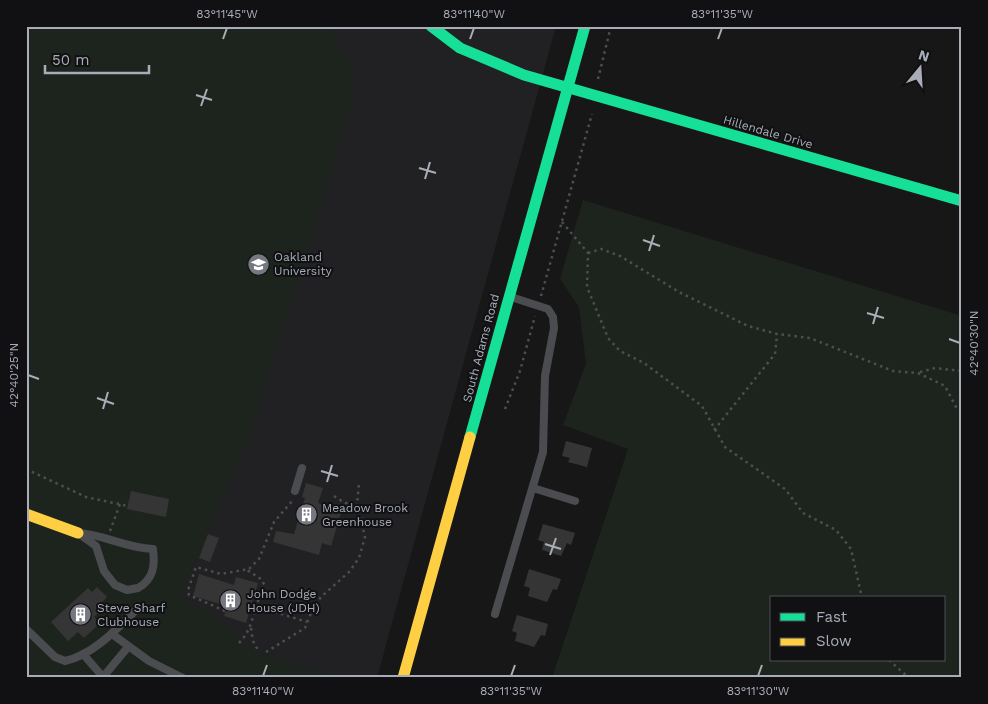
<svg xmlns="http://www.w3.org/2000/svg" width="988" height="704" viewBox="0 0 988 704" font-family="'Work Sans',sans-serif">
	<rect width="100%" height="100%" fill="#171717"/>
	<!-- built -->
	<path fill="#212123" d="M26,26H556L377,678H26Z"/>
	<!-- green -->
	<g fill="#1d241e" fill-rule="evenodd">
		<path d="M29,26H325L349,60L355,95L250,435L180,595L232,631C243,653 316,670 341,678H26V35Z"/>
		<path d="M583,200L962,316V678H552L628,449L563,425L586,364L579,307L560,279ZM772,598H944V660H772Z"/>
	</g>
	<!-- building -->
	<g fill="#353536">
		<path d="M566,441L592,448L587,467L568,462L570,458L562,456Z"/>
		<path d="M306,483L323,488L318,503L342,510L331,546L322,543L319,555L273,542L276,531L294,534L305,498L302,497Z"/>
		<path d="M131,491L169,499L166,517L127,509Z"/>
		<path d="M543,524L575,533L571,545L567,543L561,556L542,550L544,542L538,540Z"/>
		<path d="M208,534L219,538L210,562L199,558Z"/>
		<path d="M529,569L561,579L557,590L553,589L547,602L528,596L530,588L524,586Z"/>
		<path d="M199,574L234,585L236,577L258,583L246,623L224,616L227,606L193,596Z"/>
		<path d="M97,587L107,597L102,602L106,606L94,617L100,623L84,638L78,632L68,641L51,622L88,588L92,592Z"/>
		<path d="M517,615L548,624L545,636L541,635L534,647L515,641L517,633L512,631Z"/>
	</g>
	<g fill="none" stroke-linecap="round" stroke-linejoin="round">
		<!-- path -->
		<g stroke="#4d4e52" stroke-width="2.5" stroke-dasharray="2.5 4" stroke-linecap="butt">
			<path d="M598,79L611,26"/>
			<path d="M562,222L588,253L587,287L608,338L620,351L644,363L702,406L725,447L785,489L803,513L836,530L851,549L862,598"/>
			<path d="M588,253L601,249L620,256L679,292L748,326L777,334L810,338L893,371L918,373L945,386L957,409L962,410"/>
			<path d="M541,296L592,114"/>
			<path d="M920,372L935,368L962,371"/>
			<path d="M505,409L520,371L535,316"/>
			<path d="M714,430L775,354L777,334"/>
			<path d="M26,469L86,497L128,506"/>
			<path d="M334,496L345,503L357,504"/>
			<path d="M110,531L120,504"/>
			<path d="M256,606L307,622"/>
			<path d="M225,611L189,595L188,590L196,567L221,574L249,569L259,559L274,522L293,500"/>
			<path d="M251,628L253,641L259,652"/>
			<path d="M239,643C255,627 253,605 265,586L261,579L247,570"/>
			<path d="M266,652L305,628L313,608L321,597L349,572L359,558L365,537L357,504L359,484"/>
			<path d="M889,660L909,678"/>
		</g>
		<!-- lane -->
		<g stroke="#4b4c50" stroke-width="8">
			<path d="M533,488L575,501"/>
			<path d="M295,491L302,468"/>
			<path d="M78,533C103,534 125,548 153,549C155,565 154,579 138,588L127,590L115,585L104,571L96,546Z"/>
			<path d="M495,614L543,452L545,376L554,328L553,317L548,309L511,297"/>
			<path d="M26,629L55,657L65,661C93,655 117,629 136,610"/>
			<path d="M112,634L149,661L183,678"/>
			<path d="M83,654L103,677L128,647"/>
		</g>
		<!-- fast -->
		<g stroke="#16e098" stroke-width="11">
			<path d="M431,26L460,48L524,75L962,201"/>
			<path d="M470,437L585,26"/>
		</g>
		<!-- slow -->
		<g stroke="#ffcf43" stroke-width="11">
			<path d="M26,514L78,533"/>
			<path d="M403,678L470,437"/>
		</g>
	</g>
	<!-- ticks -->
	<path fill="none" stroke="#a8adb8" stroke-width="2" d="M223,39L227,28M470,39L474,28M718,39L722,28M196,95L212,100M201,106L207,89M419,168L436,173M425,179L430,162M643,240L660,246M649,251L654,235M867,313L884,318M873,324L878,307M949,339L960,343M28,375L39,379M97,398L114,404M103,409L108,392M321,471L338,476M327,482L332,465M545,544L561,549M550,555L556,538M263,676L267,665M511,676L515,665M758,676L762,665"/>
	<!-- icons -->
	<defs>
		<symbol id="university-disc" viewBox="-11 -11 22 22"><circle r="9.5" fill="#757880" stroke="#111113"/><path d="M0-5L7-2L0 1L-7-2ZM-4 1L0 2.5L4 1V4Q0 6-4 4Z" fill="#fff"/></symbol>
		<symbol id="building-disc" viewBox="-11 -11 22 22"><circle r="9.5" fill="#757880" stroke="#111113"/><path d="M-4-6H4V6H1V3H-1V6H-4ZM-2.5-4.3h1.7v1.8h-1.7ZM.8-4.3h1.7v1.8H.8ZM-2.5-1h1.7V.8h-1.7ZM.8-1h1.7V.8H.8Z" fill="#fff"/></symbol>
	</defs>
	<g fill-rule="evenodd">
		<use href="#university-disc" x="246" y="252" width="25" height="25"/>
		<use href="#building-disc" x="294" y="502" width="25" height="25"/>
		<use href="#building-disc" x="218" y="588" width="25" height="25"/>
		<use href="#building-disc" x="68" y="602" width="25" height="25"/>
	</g>
	<g text-anchor="middle" dominant-baseline="central" stroke-width="4" stroke-linejoin="round" paint-order="stroke">
		<!-- street labels -->
		<g font-size="12" fill="#a8adb8" stroke="#111113">
			<text transform="translate(768 132) rotate(16)">Hillendale Drive</text>
			<text transform="translate(481 348) rotate(-75)">South Adams Road</text>
		</g>
		<!-- poi labels -->
		<g font-size="12" fill="#a8adb8" stroke="#111113" text-anchor="start">
			<text x="274" y="257">Oakland<tspan x="274" dy="14">University</tspan></text>
			<text x="322" y="508">Meadow Brook<tspan x="322" dy="14">Greenhouse</tspan></text>
			<text x="247" y="594">John Dodge<tspan x="247" dy="14">House (JDH)</tspan></text>
			<text x="97" y="608">Steve Sharf<tspan x="97" dy="14">Clubhouse</tspan></text>
		</g>
	</g>
	<!-- border -->
	<rect width="988" height="704" fill="none" stroke="#111113" stroke-width="55"/>
	<!-- legend -->
	<rect x="770" y="596" width="175" height="65" fill="#111113" stroke="#4d4f55"/>
	<rect x="780" y="613" width="25" height="8" fill="#16e098" stroke="#4d4f55"/>
	<text x="816" y="622" font-size="15" fill="#a8adb8">Fast</text>
	<rect x="780" y="638" width="25" height="8" fill="#ffcf43" stroke="#4d4f55"/>
	<text x="816" y="646" font-size="15" fill="#a8adb8">Slow</text>
	<!-- north arrow -->
	<g transform="translate(920 68) rotate(18)" stroke="#111113" stroke-width="4" paint-order="stroke">
	<path d="M0-4L9 19L0 12L-9 19Z" fill="#a8adb8"/>
	<text y="-8" font-size="14" font-weight="bold" text-anchor="middle" fill="#a8adb8">N</text>
	</g>
	<!-- scale -->
	<path d="M45 65v8h104v-8" fill="none" stroke="#a8adb8" stroke-width="2.5"/>
	<text x="52" y="65" font-size="15" fill="#a8adb8" stroke="#111113" stroke-width="4" paint-order="stroke">50 m</text>
	<rect x="28" y="28" width="932" height="648" fill="none" stroke="#a8adb8" stroke-width="2"/>
	<g font-size="12" text-anchor="middle" fill="#a8adb8">
		<text x="227" y="18">83°11'45"W</text>
		<text x="474" y="18">83°11'40"W</text>
		<text x="722" y="18">83°11'35"W</text>
		<text transform="translate(974 343) rotate(-90)" y="4">42°40'30"N</text>
		<text transform="translate(14 375) rotate(-90)" y="4">42°40'25"N</text>
		<text x="263" y="695">83°11'40"W</text>
		<text x="511" y="695">83°11'35"W</text>
		<text x="758" y="695">83°11'30"W</text>
	</g>
</svg>
